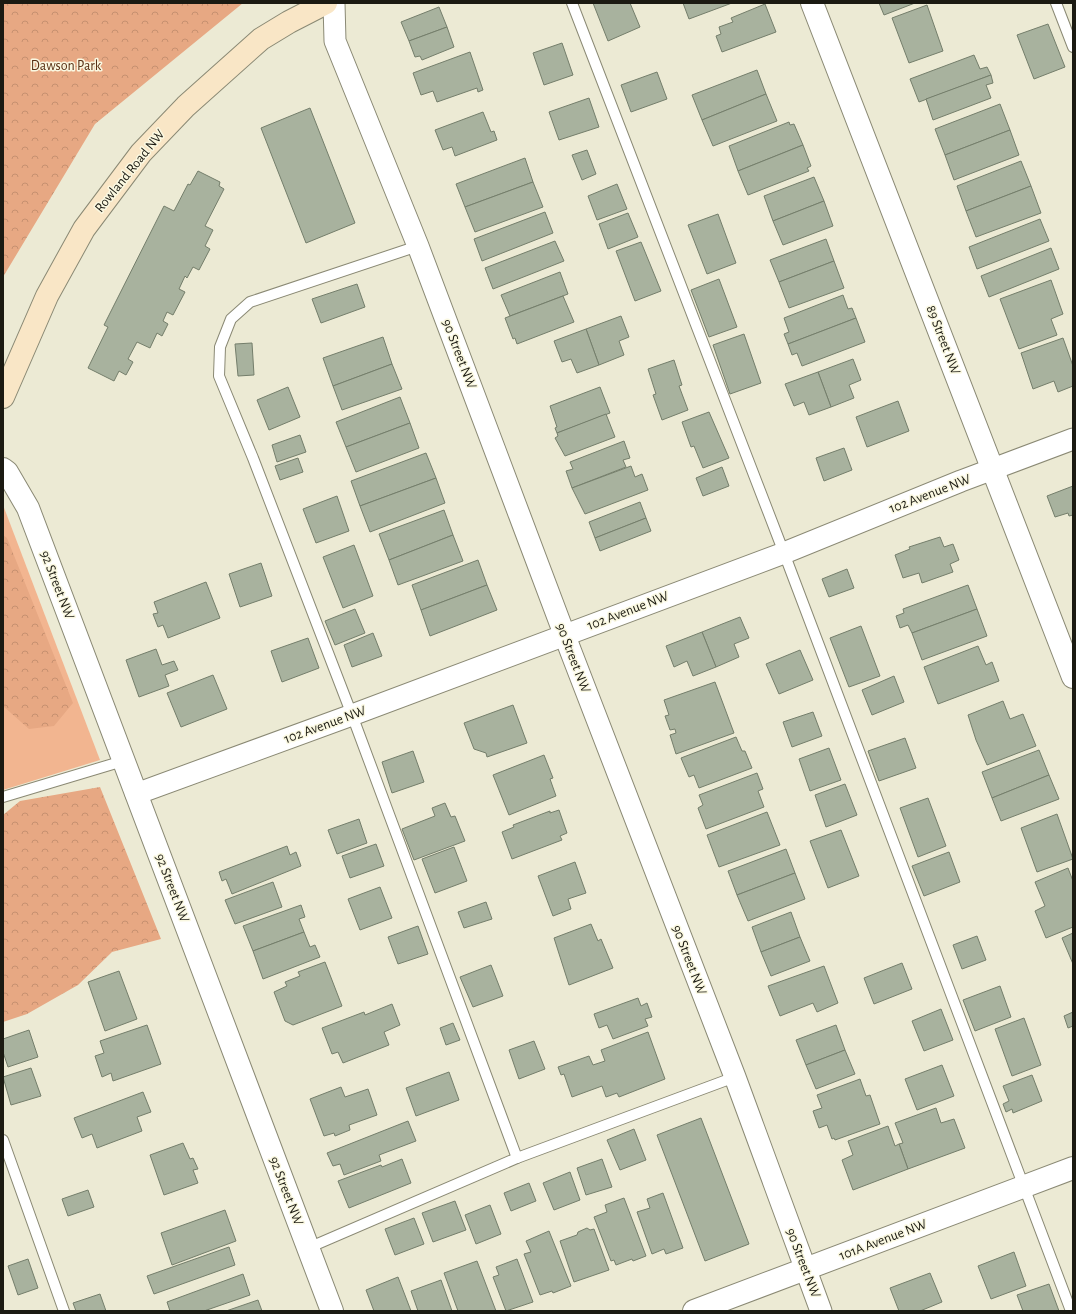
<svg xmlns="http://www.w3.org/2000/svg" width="1076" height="1314" viewBox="0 0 1076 1314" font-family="'Alegreya Sans',sans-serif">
	<defs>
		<pattern id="forest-crowns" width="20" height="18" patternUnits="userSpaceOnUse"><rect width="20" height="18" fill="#e7a883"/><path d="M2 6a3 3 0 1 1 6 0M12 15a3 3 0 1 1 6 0" fill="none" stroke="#c69070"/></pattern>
	</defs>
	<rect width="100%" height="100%" fill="#ecead4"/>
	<!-- grass -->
	<path fill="#f2b590" d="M3,505L100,760L3,790Z"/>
	<!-- forest -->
	<g fill="url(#forest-crowns)">
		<path d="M3,3H243L95,124L3,277Z"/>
		<path d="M3,535L7,538L73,703L54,726L29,729L3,706Z"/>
		<path d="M100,787L161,939L112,952L78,985L27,1014L3,1022V815L20,801Z"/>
	</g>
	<!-- building -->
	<g fill="#a8b29e" stroke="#747e6b">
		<path d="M593,3H630L640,27L608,41Z"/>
		<path d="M683,3H732L689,19Z"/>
		<path d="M879,3H915L884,15Z"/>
		<path d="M765,4L776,32L722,52L716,36L721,34L719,27L733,22L731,18Z"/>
		<path d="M927,5L943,51L909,63L892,18Z"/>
		<path d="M439,7L447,27L409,41L401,22Z"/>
		<path d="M1048,24L1065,67L1034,79L1017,35Z"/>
		<path d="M447,27L454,47L422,60L420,56L415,57L409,41Z"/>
		<path d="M562,43L573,75L544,85L533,53Z"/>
		<path d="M470,52L483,90L478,92L477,88L437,102L433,91L421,95L413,73Z"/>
		<path d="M974,55L980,69L987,67L991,75L919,102L910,79Z"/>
		<path d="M757,70L766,94L702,120L692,95Z"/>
		<path d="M657,72L667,99L631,112L621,85Z"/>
		<path d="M991,75L993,83L986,85L991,98L933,120L926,99Z"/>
		<path d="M766,94L777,121L713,146L702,120Z"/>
		<path d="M589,98L599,127L559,140L549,112Z"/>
		<path d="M1000,104L1010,130L945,155L935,129Z"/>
		<path d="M310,108L355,223L306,243L261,128Z"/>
		<path d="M483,112L491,132L494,131L497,140L455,156L452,147L443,150L435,130Z"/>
		<path d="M789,122L790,125L794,124L803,145L738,171L729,146Z"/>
		<path d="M1010,130L1019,155L954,180L945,155Z"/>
		<path d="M803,145L811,166L807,168L809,171L748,195L738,171Z"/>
		<path d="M587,150L596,174L582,180L572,155Z"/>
		<path d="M525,158L533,182L465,207L456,184Z"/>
		<path d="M1021,161L1031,186L966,211L957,186Z"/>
		<path d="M198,171L220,182L219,186L224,189L205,226L213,230L205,246L210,249L199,270L193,267L187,278L185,276L179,289L185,292L173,315L167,312L163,321L168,324L162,336L157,333L150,348L137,342L128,359L133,362L126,375L119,371L114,381L88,368L108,327L104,325L164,206L174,211L188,184L190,185Z"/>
		<path d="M814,177L824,201L773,221L764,196Z"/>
		<path d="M533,182L543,207L475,232L465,207Z"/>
		<path d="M617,184L627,209L597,220L588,196Z"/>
		<path d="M1031,186L1041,213L976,237L966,211Z"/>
		<path d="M824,201L833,226L783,245L773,221Z"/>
		<path d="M545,212L553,233L482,261L474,239Z"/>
		<path d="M628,213L638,237L608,249L599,224Z"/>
		<path d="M718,214L736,263L707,274L688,225Z"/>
		<path d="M1040,219L1049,241L977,269L969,247Z"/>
		<path d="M826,239L834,261L779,282L770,260Z"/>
		<path d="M555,241L564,261L493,289L485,268Z"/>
		<path d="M641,242L661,291L635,301L616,251Z"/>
		<path d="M1051,248L1059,269L989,297L981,276Z"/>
		<path d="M834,261L844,288L789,308L779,282Z"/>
		<path d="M560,272L568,294L510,316L501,295Z"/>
		<path d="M719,279L737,327L709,337L691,290Z"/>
		<path d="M1051,280L1063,314L1051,319L1057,335L1019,349L1000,299Z"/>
		<path d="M357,284L365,307L321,323L312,299Z"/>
		<path d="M843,295L848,309L852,308L856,318L788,344L784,334L789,332L784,318Z"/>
		<path d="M563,296L574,322L517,344L515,338L513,339L505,318Z"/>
		<path d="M621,316L629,337L619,341L624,355L599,365L586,329Z"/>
		<path d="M856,318L865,342L802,366L797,353L792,355L788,344Z"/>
		<path d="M586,329L599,365L577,373L571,359L562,362L554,341Z"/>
		<path d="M744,334L761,383L730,394L713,345Z"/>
		<path d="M383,337L392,364L333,386L323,358Z"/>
		<path d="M1063,338L1073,366V386L1058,392L1054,381L1033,389L1021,353Z"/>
		<path d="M252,343L254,375L238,376L235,344Z"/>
		<path d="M853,359L861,380L849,385L854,398L831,407L818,372Z"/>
		<path d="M674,360L682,385L679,386L688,410L662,420L653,395L656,394L648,369Z"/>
		<path d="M392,364L402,389L342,410L333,386Z"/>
		<path d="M818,372L831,407L809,415L804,402L794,406L785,384Z"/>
		<path d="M288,387L300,417L269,430L257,400Z"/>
		<path d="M600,387L610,413L557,433L555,428L557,427L550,406Z"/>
		<path d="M400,397L410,423L346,447L336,422Z"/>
		<path d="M898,401L909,431L867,447L856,417Z"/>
		<path d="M709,412L729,458L703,468L694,446L691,447L682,422Z"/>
		<path d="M606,414L615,437L565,456L555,438L558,436L557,433Z"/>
		<path d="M410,423L419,448L356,472L346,447Z"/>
		<path d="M300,435L306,452L277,462L272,445Z"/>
		<path d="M624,441L630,458L623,460L626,467L572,488L566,471L573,469L570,462Z"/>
		<path d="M844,448L852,470L824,481L816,458Z"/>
		<path d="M426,453L436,478L360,506L351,481Z"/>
		<path d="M298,458L303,472L280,480L275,466Z"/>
		<path d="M631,466L635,477L642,474L648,490L585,514L572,488Z"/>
		<path d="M722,467L729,486L703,496L696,478Z"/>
		<path d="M436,478L445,503L370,532L360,506Z"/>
		<path d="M1073,486V515L1069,516L1068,513L1055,517L1047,496Z"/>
		<path d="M337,496L349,531L316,543L303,509Z"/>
		<path d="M640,502L646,518L595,538L589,522Z"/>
		<path d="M444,510L453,535L389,560L379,534Z"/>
		<path d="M646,518L651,531L600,551L595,538Z"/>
		<path d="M453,535L463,561L398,585L389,560Z"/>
		<path d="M940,537L944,547L953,544L959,560L950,564L953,572L922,583L919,573L903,578L895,555L910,549L909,547Z"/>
		<path d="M354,545L373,596L343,608L323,557Z"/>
		<path d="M478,560L487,585L421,610L412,585Z"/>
		<path d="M261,563L272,596L240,607L229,574Z"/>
		<path d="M847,569L854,588L829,597L822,579Z"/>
		<path d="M206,582L220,618L168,638L163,625L158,627L153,614L158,613L154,602Z"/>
		<path d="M487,585L497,610L430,636L421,610Z"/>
		<path d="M968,585L977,609L912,633L908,625L900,628L896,616L904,613L903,609Z"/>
		<path d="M355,609L365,633L335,645L325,621Z"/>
		<path d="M977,609L987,636L922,660L912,633Z"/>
		<path d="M740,617L749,638L734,644L739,657L716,667L702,632Z"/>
		<path d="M861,626L880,676L849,687L830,638Z"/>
		<path d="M702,632L716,667L693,676L687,661L674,667L666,646Z"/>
		<path d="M373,633L382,656L352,667L344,645Z"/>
		<path d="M308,638L319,668L282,682L271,651Z"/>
		<path d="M978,646L986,665L992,662L999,681L938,704L924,667Z"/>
		<path d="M156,649L162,665L174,661L178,670L165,675L169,686L139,697L126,660Z"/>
		<path d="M800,650L813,680L779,694L766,664Z"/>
		<path d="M213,675L227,709L181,727L167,693Z"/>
		<path d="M894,676L904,702L872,715L862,690Z"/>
		<path d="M715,682L734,733L676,754L670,735L676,733L675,729L670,730L665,716L669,715L664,700Z"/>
		<path d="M1003,701L1010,719L1023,714L1036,746L987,765L976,740L968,715Z"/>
		<path d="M513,705L527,743L487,757L486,753L474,749L464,723Z"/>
		<path d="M813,712L822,736L792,747L783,722Z"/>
		<path d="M736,737L742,751H745L752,768L699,788L694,775L689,777L681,758Z"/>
		<path d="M905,738L916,768L879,781L868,751Z"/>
		<path d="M829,748L841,780L810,791L799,759Z"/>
		<path d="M1039,750L1049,775L992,798L982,772Z"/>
		<path d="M413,751L424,782L392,793L382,762Z"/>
		<path d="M544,755L553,778L550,779L556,796L509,815L493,775Z"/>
		<path d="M757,773L763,789L758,791L764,807L706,829L698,808L703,805L699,795Z"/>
		<path d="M1049,775L1059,799L1001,821L992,798Z"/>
		<path d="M845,784L857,815L826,827L815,795Z"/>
		<path d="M928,798L946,846L918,857L900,808Z"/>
		<path d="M445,803L451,817L455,816L465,841L414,860L402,829L435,816L432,808Z"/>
		<path d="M559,810L567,833L560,836L562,840L512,859L502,832L514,827L513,825L550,811V813Z"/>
		<path d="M767,812L780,845L719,867L707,835Z"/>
		<path d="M1057,814L1073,859L1037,872L1021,828Z"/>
		<path d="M359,819L367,843L337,854L328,830Z"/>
		<path d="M841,830L859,876L828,888L810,841Z"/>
		<path d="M376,844L384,866L350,878L342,856Z"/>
		<path d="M287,846L290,855L296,852L301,866L232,894L226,879L222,881L219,872Z"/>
		<path d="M454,847L467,881L435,893L422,859Z"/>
		<path d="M786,849L795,873L737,895L728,871Z"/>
		<path d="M949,852L960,882L924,896L912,866Z"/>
		<path d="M575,862L586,893L568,899L571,909L553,916L538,876Z"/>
		<path d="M1068,868L1073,881V927L1046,938L1035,911L1045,906L1035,882Z"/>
		<path d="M795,873L805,899L748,921L737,895Z"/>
		<path d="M273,882L282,907L235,924L225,900Z"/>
		<path d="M380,887L392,918L360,930L348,899Z"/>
		<path d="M486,902L492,919L464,928L458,912Z"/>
		<path d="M301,905L305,917L299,919L304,932L253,951L243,926Z"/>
		<path d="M791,912L800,937L761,952L752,927Z"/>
		<path d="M591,924L598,941L601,939L613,968L569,985L554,938Z"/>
		<path d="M418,926L428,954L398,964L388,937Z"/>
		<path d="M304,932L310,947L315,945L320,957L263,979L253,951Z"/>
		<path d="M1073,933V964L1062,938Z"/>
		<path d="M977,936L986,960L962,969L953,945Z"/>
		<path d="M800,937L810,961L771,976L761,952Z"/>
		<path d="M325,962L342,1006L293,1025L285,1021L274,992L287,986L285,982L300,976L298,972Z"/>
		<path d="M902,963L912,989L874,1004L864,978Z"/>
		<path d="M491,965L503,996L473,1007L460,977Z"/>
		<path d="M824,966L838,1003L817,1012L813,1003L780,1016L768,986Z"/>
		<path d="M119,971L137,1019L105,1031L88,982Z"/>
		<path d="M1000,986L1011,1017L975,1031L963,1000Z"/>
		<path d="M638,998L641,1006L647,1003L652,1017L645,1019L648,1026L613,1039L607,1025L599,1028L594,1014Z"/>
		<path d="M392,1004L400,1025L384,1032L389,1045L343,1063L338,1052L332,1054L322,1028L364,1012L365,1015Z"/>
		<path d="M941,1009L953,1040L924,1051L912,1021Z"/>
		<path d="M1073,1012V1026L1068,1028L1064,1016Z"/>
		<path d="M1024,1018L1041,1065L1012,1076L995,1029Z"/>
		<path d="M453,1023L460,1040L446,1045L440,1028Z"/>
		<path d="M147,1025L161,1064L113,1081L111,1073L102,1077L95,1056L104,1053L100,1041Z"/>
		<path d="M836,1025L845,1050L806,1065L796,1040Z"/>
		<path d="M29,1030L38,1057L8,1067L3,1052V1039Z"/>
		<path d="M648,1032L665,1079L619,1097L617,1093L606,1097L602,1086L572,1097L564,1074L561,1075L558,1067L589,1056L593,1065L605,1061L601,1050Z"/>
		<path d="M534,1041L545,1069L519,1079L509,1050Z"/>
		<path d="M845,1050L855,1074L816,1089L806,1065Z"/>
		<path d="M942,1065L954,1096L917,1110L905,1079Z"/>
		<path d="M31,1068L41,1096L11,1105L3,1077Z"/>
		<path d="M449,1072L459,1100L416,1116L406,1088Z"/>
		<path d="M1032,1075L1042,1101L1013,1113L1012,1109L1006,1112L1003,1104L1009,1101L1003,1086Z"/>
		<path d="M860,1079L866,1096L870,1095L880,1124L835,1140L834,1138L832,1139L827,1125L819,1128L813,1111L822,1108L817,1095Z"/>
		<path d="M341,1087L345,1097L368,1089L377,1115L349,1125L350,1130L335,1136L334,1133L324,1136L310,1099Z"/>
		<path d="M143,1092L151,1112L137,1117L142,1131L97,1148L92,1134L82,1138L74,1118Z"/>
		<path d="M936,1108L941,1123L954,1119L965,1148L908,1169L899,1144L903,1143L895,1123Z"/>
		<path d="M701,1118L749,1244L705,1261L657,1135Z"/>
		<path d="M408,1121L416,1141L379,1155L381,1161L344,1175L340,1164L333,1166L327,1153Z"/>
		<path d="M888,1126L895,1146L899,1144L908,1169L853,1190L842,1160L853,1155L848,1141Z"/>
		<path d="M634,1129L646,1160L620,1170L607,1140Z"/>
		<path d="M183,1143L190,1159L193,1158L198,1169L193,1170L198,1183L164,1195L150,1155Z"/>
		<path d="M402,1159L411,1183L349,1208L338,1181L381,1165L382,1167Z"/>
		<path d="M602,1159L612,1187L586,1195L577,1168Z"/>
		<path d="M570,1172L580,1200L554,1210L543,1183Z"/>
		<path d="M529,1183L536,1201L511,1211L504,1193Z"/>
		<path d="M88,1190L94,1207L68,1216L62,1199Z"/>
		<path d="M663,1193L683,1248L666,1254L664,1249L652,1254L637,1212L650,1208L647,1199Z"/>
		<path d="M624,1198L646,1256L633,1261L632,1259L616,1265L614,1260L611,1261L594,1217L607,1212L605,1205Z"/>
		<path d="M455,1201L466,1230L433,1242L422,1213Z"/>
		<path d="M490,1205L501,1234L476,1244L465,1215Z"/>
		<path d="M225,1210L236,1241L172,1265L161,1233Z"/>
		<path d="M414,1218L424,1244L395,1255L385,1229Z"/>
		<path d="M587,1228L590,1230L594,1229L609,1270L574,1282L560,1241L577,1235L578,1232Z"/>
		<path d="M549,1231L571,1286L553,1293L552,1291L540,1295L524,1254L531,1252L526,1241Z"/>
		<path d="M229,1247L235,1265L154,1294L147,1276Z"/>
		<path d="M1014,1252L1026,1286L991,1299L978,1266Z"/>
		<path d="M28,1259L38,1288L18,1295L8,1266Z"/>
		<path d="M517,1259L533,1302L506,1311L493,1277L499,1275L496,1267Z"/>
		<path d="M477,1261L496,1311H458L444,1273Z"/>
		<path d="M930,1273L942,1302L920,1311H899L890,1288Z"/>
		<path d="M243,1274L250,1295L204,1311H170L167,1302Z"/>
		<path d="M398,1277L411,1311H374L366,1290Z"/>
		<path d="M441,1280L452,1311H418L411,1291Z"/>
		<path d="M1049,1284L1059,1311H1023L1017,1295Z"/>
		<path d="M100,1294L106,1311H76L73,1303Z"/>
		<path d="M258,1300L262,1311H226Z"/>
	</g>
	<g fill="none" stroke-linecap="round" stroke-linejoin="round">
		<defs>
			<g id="service">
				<path d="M572,3L784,553L1071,1311"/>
				<path d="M1056,3L1073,47"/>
				<path d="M418,246L250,302L231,319L220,347L219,376L253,458L352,715L517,1158"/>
				<path d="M3,797L123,761"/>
				<path d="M3,1140L64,1311"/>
				<path d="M308,1248L517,1158L735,1077"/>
			</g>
			<g id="minor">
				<path d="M334,3L335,41L418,246L571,652L735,1077L821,1311"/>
				<path d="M136,794L352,715L784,553L961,481L1073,439"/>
			</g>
			<g id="tertiary">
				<path d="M812,3L1073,677"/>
				<path d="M3,469L7,472L28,508L332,1311"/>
				<path d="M694,1311L1073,1168"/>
			</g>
			<path id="secondary" d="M3,397L47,296L84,229L141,153L186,106L261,39L289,22L326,3"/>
		</defs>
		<!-- service casing -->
		<use href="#service" stroke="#8a8974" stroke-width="12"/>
		<!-- minor casing -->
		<use href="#minor" stroke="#8a8974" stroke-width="23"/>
		<!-- tertiary casing -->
		<use href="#tertiary" stroke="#8a8974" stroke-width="24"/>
		<!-- secondary casing -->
		<use href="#secondary" stroke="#8a8974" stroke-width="24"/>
		<!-- service -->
		<use href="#service" stroke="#fff" stroke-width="10"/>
		<!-- minor -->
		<use href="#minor" stroke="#fff" stroke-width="21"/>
		<!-- tertiary -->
		<use href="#tertiary" stroke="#fff" stroke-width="22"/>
		<!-- secondary -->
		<use href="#secondary" stroke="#f9e6c6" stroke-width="22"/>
	</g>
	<g text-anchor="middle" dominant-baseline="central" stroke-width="3" stroke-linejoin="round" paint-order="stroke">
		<!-- park labels -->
		<g font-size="14" fill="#582f13" stroke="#faf8e1">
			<text x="66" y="66">Dawson Park</text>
		</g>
		<!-- street labels -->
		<g font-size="14" fill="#1b1a12" stroke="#faf8e1">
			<text transform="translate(130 171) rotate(-51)">Rowland Road NW</text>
			<text transform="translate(943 340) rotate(69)">89 Street NW</text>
			<text transform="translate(459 354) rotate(69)">90 Street NW</text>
			<text transform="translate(930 494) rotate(-21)">102 Avenue NW</text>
			<text transform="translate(57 585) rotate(69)">92 Street NW</text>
			<text transform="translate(628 611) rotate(-21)">102 Avenue NW</text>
			<text transform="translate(573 658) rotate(69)">90 Street NW</text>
			<text transform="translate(325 725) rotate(-20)">102 Avenue NW</text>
			<text transform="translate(172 888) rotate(69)">92 Street NW</text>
			<text transform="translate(689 960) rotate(69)">90 Street NW</text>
			<text transform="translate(286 1191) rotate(69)">92 Street NW</text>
			<text transform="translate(883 1240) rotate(-21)">101A Avenue NW</text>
			<text transform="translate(803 1263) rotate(69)">90 Street NW</text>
		</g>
	</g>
	<!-- border -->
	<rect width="1076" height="1314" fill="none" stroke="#1b1a12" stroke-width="8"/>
</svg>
